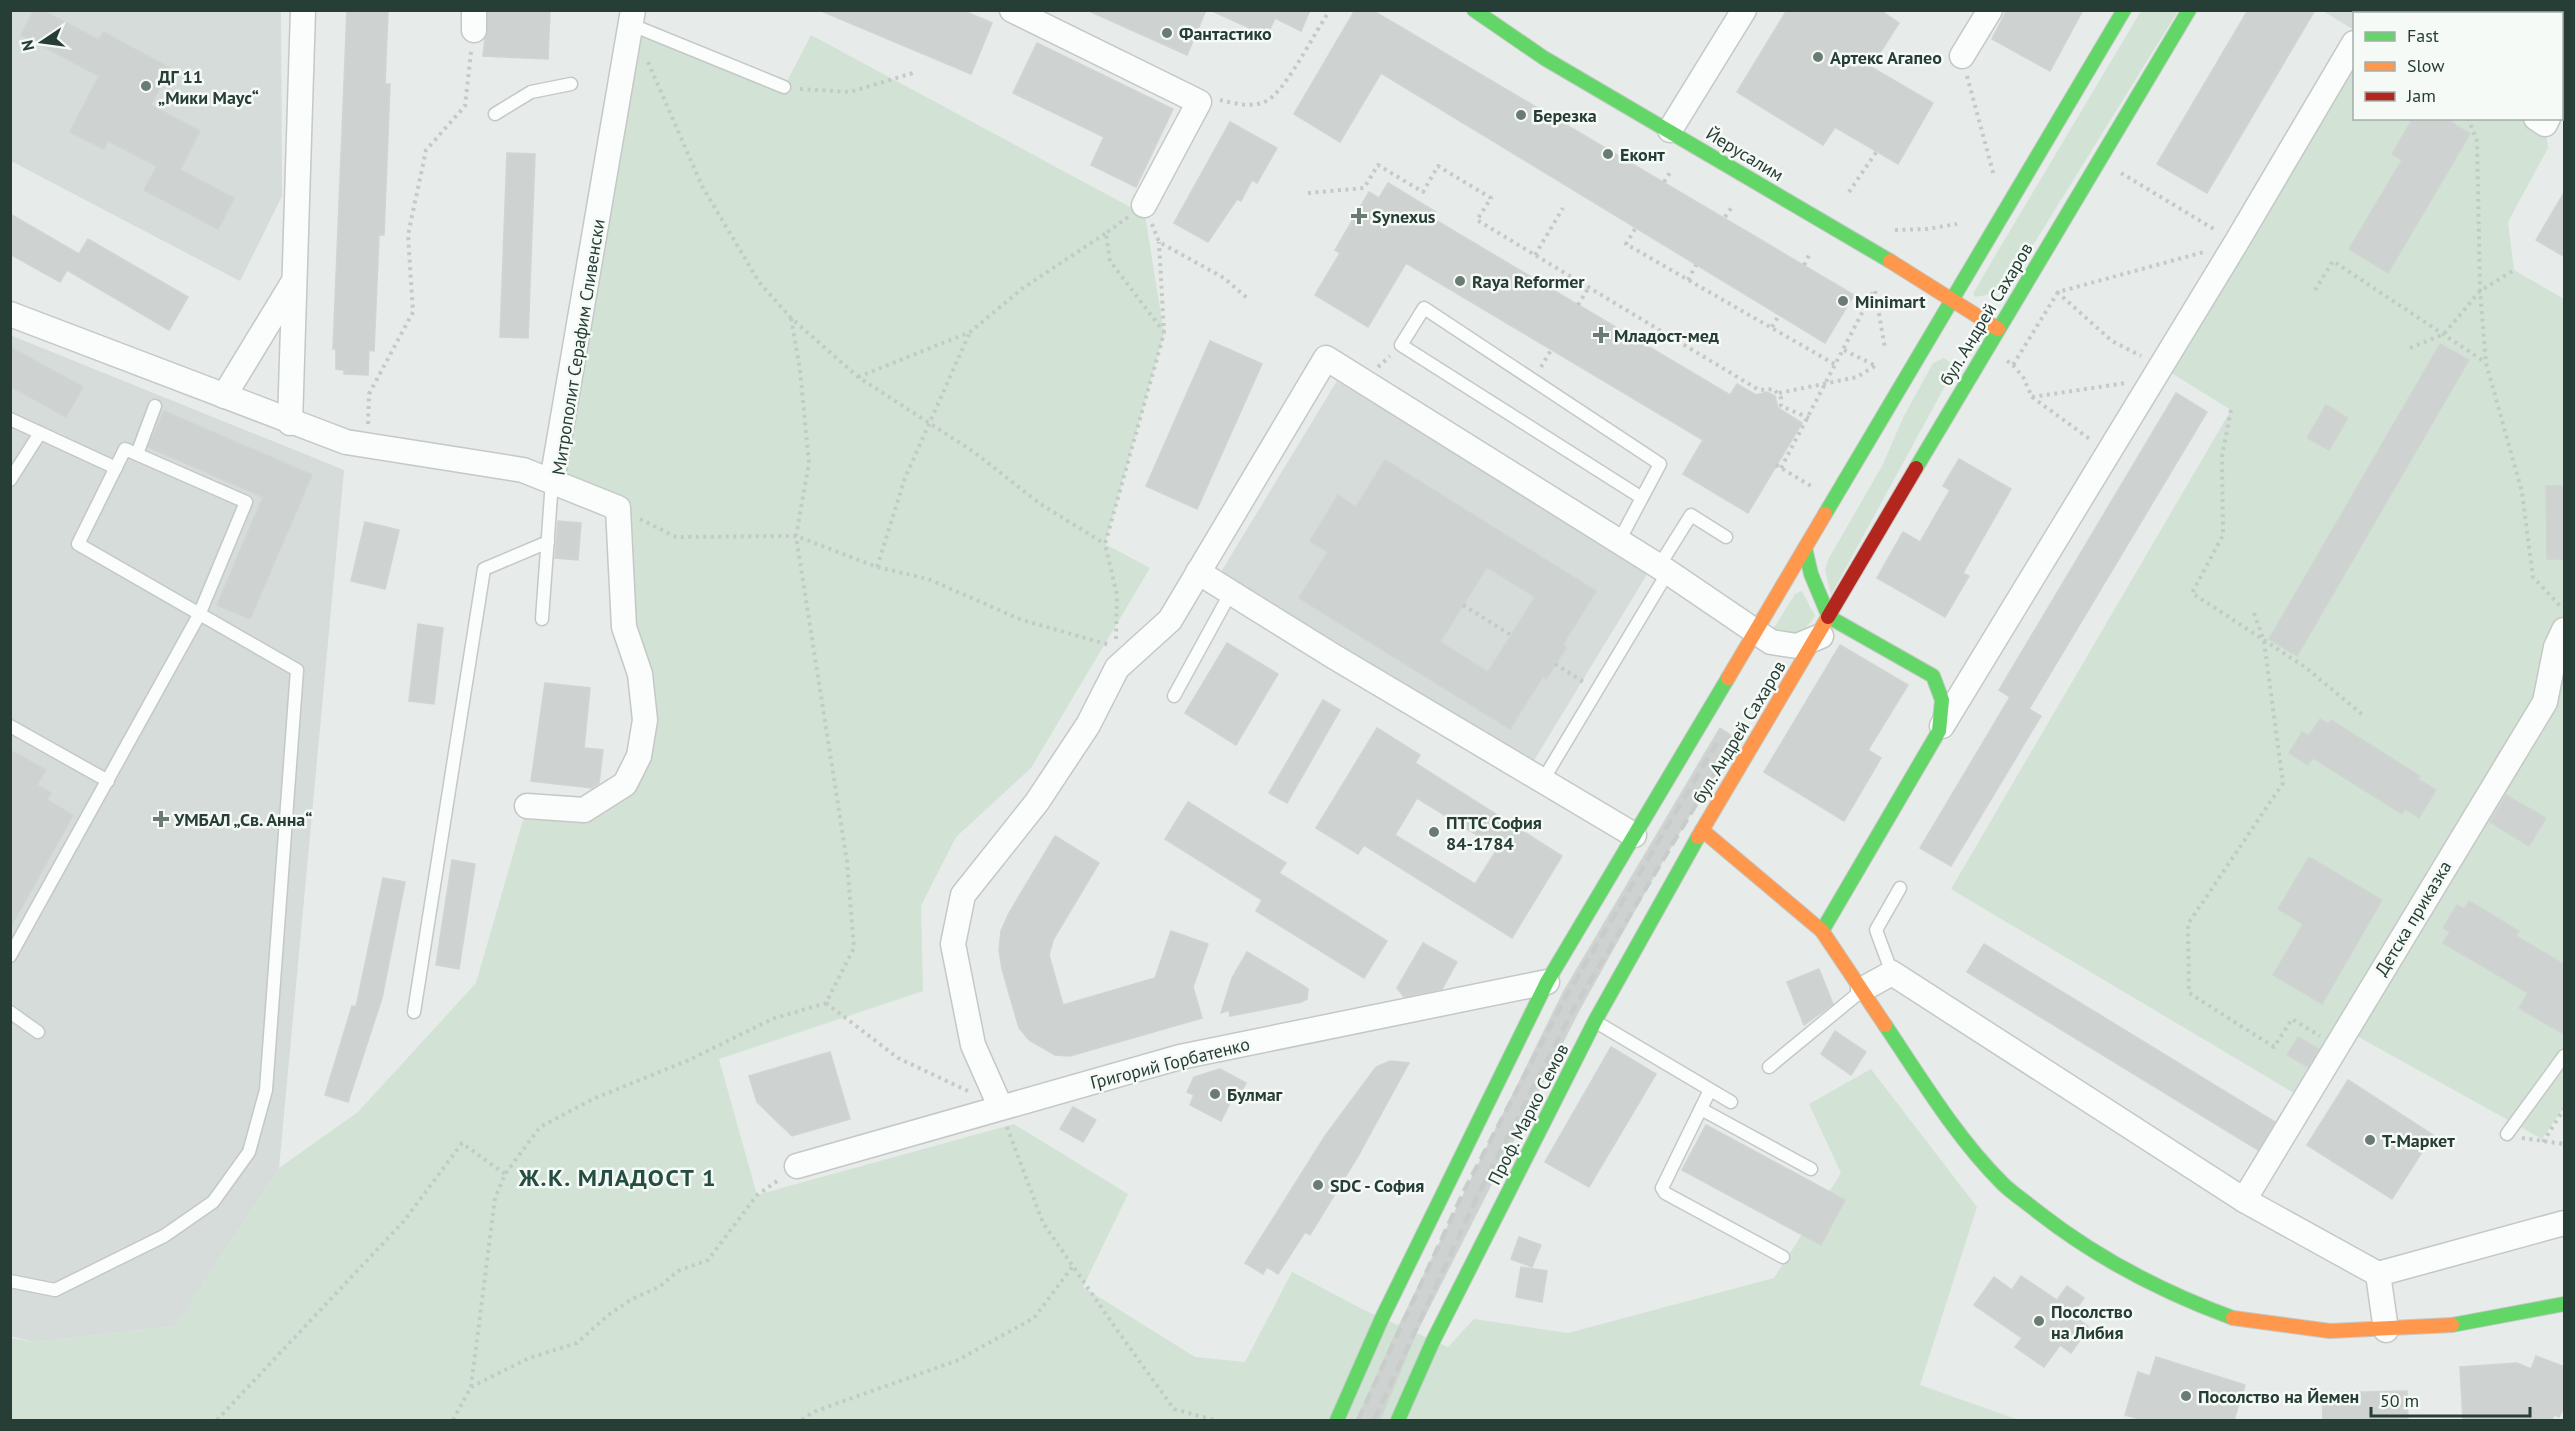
<svg xmlns="http://www.w3.org/2000/svg" width="2575" height="1431" viewBox="0 0 2575 1431" font-family="'PT Sans',sans-serif">
	<rect width="100%" height="100%" fill="#e7ebe9"/>
	<!-- built -->
	<g fill="#d5dcd9">
		<path d="M10,11H281L282,196L240,281L11,161Z"/>
		<path d="M2323,11H2564V91L2562,96V14H2354V30Z"/>
		<path d="M10,335L344,470L279,1168L176,1326L35,1342L10,1336Z"/>
		<path d="M1337,381L1649,571L1533,762L1221,572Z"/>
	</g>
	<!-- green -->
	<g fill="#d2e3d6" fill-rule="evenodd">
		<path d="M2141,11H2178L2009,284L1992,294L1975,297L1973,294L1986,271Z"/>
		<path d="M632,25L784,87L811,35L1145,215L1164,333L1105,544L1150,568L1031,768L956,837L921,906L923,991L719,1059L757,1195L1014,1124L1128,1194L1083,1287L1195,1357L1245,1362L1292,1272L1364,1310L1448,1347L1474,1319L1568,1333L1774,1278L1841,1173L1809,1104L1871,1069L1977,1207L1920,1385L2019,1420H11L10,1338L35,1342L176,1326L279,1168L358,1112L476,983L527,806L585,810L639,756L618,508L552,481Z"/>
		<path d="M2354,43V118L2413,119L2392,154L2402,160L2349,249L2388,272L2470,134L2445,119H2536L2545,124L2548,148L2508,222L2514,270L2564,299V486H2546L2547,559H2564V965L2543,952L2539,958L2469,901L2464,909L2457,905L2443,928L2450,932L2444,943L2505,980L2530,989L2519,1008L2559,1032L2564,1024V1107L2542,1139L2346,1030L2304,1099L1951,889L2231,410L2160,366ZM2440,344L2469,360L2297,656L2269,639ZM2320,720L2328,724L2331,720L2420,775L2418,779L2435,790L2419,818L2405,809L2401,814L2390,807L2392,803L2315,754L2308,765L2289,754L2302,732L2309,736ZM2309,857L2382,900L2322,1004L2273,975L2303,924L2278,909Z"/>
		<path d="M1944,358L1953,365L1951,375L1831,595L1825,570L1829,558L1882,466L1904,416L1933,363Z"/>
		<path d="M1802,591L1815,616L1800,636L1772,631L1795,594Z"/>
	</g>
	<!-- building -->
	<g fill="#ced3d1" stroke="#d0d4d2" stroke-width="1.5" fill-rule="evenodd">
		<path d="M34,10H42L99,40L103,32L170,68L151,105L200,131L180,170L234,198L218,229L144,190L157,166L108,141L104,149L70,132L99,76L21,35Z"/>
		<path d="M347,10H388L385,84H390L384,235H379L374,351L369,350L368,375L344,374V370L336,369V349H333Z"/>
		<path d="M488,10H550L548,59L483,56Z"/>
		<path d="M819,10H962L992,23L971,74Z"/>
		<path d="M1087,10H1206L1187,55Z"/>
		<path d="M1210,10H1310L1301,31L1275,18L1267,36Z"/>
		<path d="M1355,10H1372L1854,295L1825,343L1381,73L1340,142L1294,114Z"/>
		<path d="M1787,10H1880L1899,23L1871,67L1933,103L1898,164L1835,127L1823,145L1737,92Z"/>
		<path d="M2007,10H2083L2050,71L1992,39Z"/>
		<path d="M2248,10H2315L2207,193L2157,164Z"/>
		<path d="M1037,43L1173,109L1136,187L1091,165L1104,137L1013,93Z"/>
		<path d="M2413,118H2445L2470,134L2388,273L2349,249L2402,160L2392,154Z"/>
		<path d="M1230,122L1277,148L1257,183L1252,180L1241,201L1237,199L1208,242L1174,223Z"/>
		<path d="M507,153L535,154L528,338L500,337Z"/>
		<path d="M1388,183L1436,212L1432,218L1730,395L1737,384L1756,395L1767,392L1775,396L1778,408L1802,423L1748,513L1683,474L1703,440L1406,263L1368,327L1315,295L1340,253L1335,250L1369,192L1379,198Z"/>
		<path d="M2565,191V257L2536,240Z"/>
		<path d="M10,214L79,254L88,239L188,297L169,330L67,270L60,282L10,254Z"/>
		<path d="M1210,341L1262,364L1197,509L1146,486Z"/>
		<path d="M2440,344L2469,360L2297,656L2269,639Z"/>
		<path d="M10,347L83,387L66,417L10,386Z"/>
		<path d="M2176,393L2207,412L2029,709L2041,716L1951,866L1920,848L2010,697L1999,690Z"/>
		<path d="M2326,405L2348,418L2329,450L2307,438Z"/>
		<path d="M164,411L312,475L250,619L217,605L263,497L148,447Z"/>
		<path d="M1959,459L2011,489L1963,573L1969,576L1945,617L1877,578L1903,532L1920,542L1950,490L1943,486Z"/>
		<path d="M1385,460L1596,591L1563,644L1566,648L1546,679L1543,676L1510,729L1299,598L1328,552L1310,541L1338,495L1356,507ZM1487,567L1535,597L1488,672L1440,642Z"/>
		<path d="M2546,486H2565V559H2547Z"/>
		<path d="M558,521L581,523L578,560L555,558Z"/>
		<path d="M365,522L399,530L385,589L351,581Z"/>
		<path d="M418,624L443,628L434,704L409,701Z"/>
		<path d="M1227,643L1278,674L1236,745L1185,713Z"/>
		<path d="M1840,645L1908,685L1868,750L1881,758L1844,821L1764,772Z"/>
		<path d="M545,683L590,688L584,748L603,750L599,783L592,788L531,781Z"/>
		<path d="M1323,700L1340,710L1287,803L1269,793Z"/>
		<path d="M2320,719L2328,724L2331,720L2420,776L2418,779L2436,790L2419,818L2405,809L2402,814L2313,758L2308,765L2289,753L2302,732L2309,736Z"/>
		<path d="M1377,728L1420,755L1415,763L1562,856L1512,938L1364,845L1358,854L1316,828ZM1417,798L1498,848L1475,884L1395,835Z"/>
		<path d="M1720,728L1735,738L1657,870L1578,1012L1416,1333L1380,1420H1357L1399,1326L1564,991Z"/>
		<path d="M10,750L46,770L37,785L51,793L47,800L73,815L10,928Z"/>
		<path d="M2506,795L2546,818L2529,846L2490,822Z"/>
		<path d="M1188,802L1286,863L1279,873L1387,941L1364,978L1256,911L1262,900L1165,839Z"/>
		<path d="M1055,836L1099,863L1053,940L1049,955L1063,1005L1155,978L1171,931L1208,944L1193,987L1202,1018L1070,1056L1055,1055L1029,1040L1019,1028L1002,969L999,950L1001,931L1009,913Z"/>
		<path d="M2309,857L2382,900L2322,1004L2273,975L2303,924L2278,909Z"/>
		<path d="M452,860L475,864L459,969L436,965Z"/>
		<path d="M383,878L405,882L382,998L348,1102L325,1095L352,1006L356,1007Z"/>
		<path d="M2469,901L2519,931L2516,936L2565,965V1035L2519,1008L2528,993L2443,943L2450,932L2443,928L2457,905L2464,909Z"/>
		<path d="M1423,943L1457,962L1442,989L1404,997L1397,988Z"/>
		<path d="M1984,944L2275,1122L2258,1150L1967,972Z"/>
		<path d="M1247,952L1304,986L1308,989L1307,999L1301,1002L1230,1016L1229,1010L1221,1013L1232,978Z"/>
		<path d="M1819,969L1833,1004L1804,1025L1787,982Z"/>
		<path d="M1835,1031L1866,1052L1851,1075L1821,1054Z"/>
		<path d="M2298,1037L2319,1049L2308,1067L2287,1055Z"/>
		<path d="M1611,1047L1656,1074L1589,1187L1545,1162Z"/>
		<path d="M830,1052L850,1119L792,1136L757,1102L749,1076Z"/>
		<path d="M1390,1061L1409,1063L1358,1156L1310,1235L1305,1232L1278,1274L1267,1267L1263,1274L1245,1263L1325,1136L1376,1067Z"/>
		<path d="M1220,1069L1246,1083L1237,1100L1233,1097L1221,1121L1190,1105L1194,1095L1187,1092L1194,1077Z"/>
		<path d="M2348,1080L2433,1135L2392,1199L2307,1145Z"/>
		<path d="M1073,1107L1096,1120L1083,1142L1060,1129Z"/>
		<path d="M1706,1125L1845,1200L1821,1245L1682,1170Z"/>
		<path d="M1519,1237L1541,1245L1532,1267L1511,1259Z"/>
		<path d="M1521,1267L1547,1271L1542,1302L1516,1297Z"/>
		<path d="M2021,1276L2057,1300L2067,1286L2084,1298L2072,1315L2089,1327L2071,1353L2060,1345L2044,1367L2015,1347L2022,1338L1974,1305L1994,1277L2012,1290Z"/>
		<path d="M2536,1356L2565,1367V1405L2559,1417L2554,1415L2552,1420H2463L2460,1367L2517,1363L2531,1369Z"/>
		<path d="M2156,1357L2245,1385L2234,1420H2143L2125,1415L2138,1372L2150,1376Z"/>
		<path d="M2407,1391L2408,1420H2323L2322,1393Z"/>
	</g>
	<g fill="none" stroke-linecap="round" stroke-linejoin="round">
		<defs>
			<g id="lane">
				<path d="M2476,14L2478,10"/>
				<path d="M632,25L784,87"/>
				<path d="M495,114L531,92L571,84"/>
				<path d="M10,419L116,468"/>
				<path d="M137,454L155,406"/>
				<path d="M10,480L40,433"/>
				<path d="M1619,541L1660,464L1424,308L1401,345L1642,498"/>
				<path d="M1659,566L1691,515L1726,537"/>
				<path d="M542,619L552,481"/>
				<path d="M1174,696L1231,592"/>
				<path d="M10,726L108,781"/>
				<path d="M1543,780L1668,572"/>
				<path d="M10,956L199,615L246,502L125,449L78,544L297,670L266,1090L249,1152L213,1202L164,1236L55,1290L10,1281"/>
				<path d="M1892,973L1876,930L1900,888"/>
				<path d="M10,1012L38,1032"/>
				<path d="M414,1012L484,569L548,542"/>
				<path d="M1596,1022L1731,1102"/>
				<path d="M1769,1067L1860,992"/>
				<path d="M1710,1090L1662,1188L1665,1193L1783,1257"/>
				<path d="M1701,1109L1811,1169"/>
				<path d="M2507,1134L2564,1056"/>
			</g>
			<g id="street">
				<path d="M1012,10L1199,102L1144,205"/>
				<path d="M474,30V10"/>
				<path d="M1962,56L1990,10"/>
				<path d="M2562,96L2564,91"/>
				<path d="M2536,118L2545,124L2548,118"/>
				<path d="M1670,130L1744,10"/>
				<path d="M10,314L346,442L523,470L618,508L624,627L640,674L645,720L639,756L625,784L584,810L527,806"/>
				<path d="M224,396L294,281"/>
				<path d="M290,423L303,10"/>
				<path d="M552,481L633,10"/>
				<path d="M1198,572L1333,656L1634,835"/>
				<path d="M1942,726L2236,243L2354,43"/>
				<path d="M1863,989L1892,973L2244,1200L2378,1274L2564,1223"/>
				<path d="M1000,1106L973,1045L953,944L963,895L1037,802L1088,725L1117,668L1170,620L1326,358L1668,572L1771,642L1797,646L1821,636"/>
				<path d="M797,1166L1180,1057L1547,982"/>
				<path d="M2244,1200L2545,702L2556,647L2564,630"/>
				<path d="M2378,1274L2386,1330"/>
			</g>
			<g id="fast">
				<path d="M1474,10L1544,58L1890,261"/>
				<path d="M1916,468L2189,10"/>
				<path d="M1825,514L2124,10"/>
				<path d="M1805,548L1811,574L1829,617L1933,676L1942,700L1939,731L1822,931"/>
				<path d="M1885,1025C1922,1080 1956,1137 2002,1183C2013,1194 2026,1202 2038,1212C2098,1259 2162,1292 2233,1318"/>
				<path d="M2452,1325L2564,1304"/>
				<path d="M1337,1420L1382,1318L1547,982L1728,678"/>
				<path d="M1398,1420L1433,1341L1595,1021L1698,837"/>
			</g>
			<g id="slow">
				<path d="M1890,261L1998,329"/>
				<path d="M1728,678L1825,514"/>
				<path d="M1702,830L1822,931L1885,1025"/>
				<path d="M1698,837L1828,617"/>
				<path d="M2233,1318L2330,1331L2452,1325"/>
			</g>
			<path id="jam" d="M1828,617L1916,468"/>
		</defs>
		<!-- lane casing -->
		<use href="#lane" stroke="#c4c8c6" stroke-width="15"/>
		<!-- street casing -->
		<use href="#street" stroke="#c4c8c6" stroke-width="27"/>
		<!-- fast casing -->
		<use href="#fast" stroke="#c3c9c6" stroke-width="16"/>
		<!-- slow casing -->
		<use href="#slow" stroke="#c3c9c6" stroke-width="16"/>
		<!-- jam casing -->
		<use href="#jam" stroke="#c3c9c6" stroke-width="16"/>
		<!-- path -->
		<g stroke="#c3cbc7" stroke-width="4" stroke-dasharray="3 4.5" stroke-linecap="butt">
			<path d="M2369,10L2371,14"/>
			<path d="M648,62L702,186L759,282L791,318L858,377L974,452L1039,503L1105,544"/>
			<path d="M1967,76L1994,176"/>
			<path d="M800,89L850,92L913,73"/>
			<path d="M1220,100C1237,104 1259,110 1273,96C1291,80 1315,32 1330,10"/>
			<path d="M2468,118L2477,141L2480,291L2486,363L2522,492L2533,577L2562,608"/>
			<path d="M2121,173L2217,231"/>
			<path d="M1664,182L1671,171"/>
			<path d="M1849,192L1877,151"/>
			<path d="M1308,193L1364,188L1378,165L1423,192L1438,166L1491,198L1477,220L1759,390L1774,389L1781,398V406L1809,418"/>
			<path d="M1128,217L1106,233L1110,261L1164,332"/>
			<path d="M1725,217L1732,207"/>
			<path d="M1152,224L1159,242L1224,278L1247,298"/>
			<path d="M1635,229L1626,244L1836,365"/>
			<path d="M1895,230L1927,229L1957,224"/>
			<path d="M1535,255L1563,208"/>
			<path d="M1804,265L1810,253"/>
			<path d="M1688,280L1696,265"/>
			<path d="M2315,290L2333,261L2485,362"/>
			<path d="M1875,291L1885,348"/>
			<path d="M2057,292L2112,341L2141,356"/>
			<path d="M1578,305L1589,287"/>
			<path d="M1772,327L1779,315"/>
			<path d="M2410,348L2444,334L2480,291L2514,270"/>
			<path d="M1844,350L1874,365"/>
			<path d="M2007,361L2013,365L2058,292L2204,252"/>
			<path d="M2013,365L2023,377L2032,397L2091,440"/>
			<path d="M1378,367L1390,356"/>
			<path d="M1541,367L1551,350"/>
			<path d="M858,377L970,332L1023,288L1106,233"/>
			<path d="M1779,393L1857,377L1875,366"/>
			<path d="M2032,397L2126,383"/>
			<path d="M2231,410L2222,456L2223,535L2192,593L2305,667L2364,716"/>
			<path d="M368,424L369,394L413,312L408,235L426,150L465,106L471,52"/>
			<path d="M1776,465L1811,486"/>
			<path d="M1781,468L1874,290"/>
			<path d="M640,519L676,537L796,536L877,567L928,579L1022,620L1110,645"/>
			<path d="M877,567L905,478L970,332"/>
			<path d="M1463,605L1511,635"/>
			<path d="M2254,613L2264,641L2283,783L2188,924L2189,993L2274,1047L2292,1019L2320,1036"/>
			<path d="M1116,639L1117,595L1105,544L1164,333L1159,242"/>
			<path d="M1555,664L1585,683"/>
			<path d="M826,1003L898,1058L970,1092"/>
			<path d="M1007,1127L1043,1223L1117,1330L1174,1409L1214,1420"/>
			<path d="M2522,1138L2564,1144"/>
			<path d="M2543,1142L2564,1109"/>
			<path d="M471,1387L495,1198L505,1174L540,1127L593,1099L689,1060L772,1019L826,1003L854,948L847,862L796,536L809,463L800,370L791,318"/>
			<path d="M217,1420L404,1221L462,1143L505,1174"/>
			<path d="M453,1420L471,1387L529,1358L577,1343L607,1316L632,1299L659,1287L678,1271L708,1260L757,1195L780,1179"/>
			<path d="M802,1420L813,1412L956,1361L1034,1318L1073,1266"/>
		</g>
		<!-- lane -->
		<use href="#lane" stroke="#fbfcfc" stroke-width="12"/>
		<!-- street -->
		<use href="#street" stroke="#fbfcfc" stroke-width="24"/>
		<!-- fast -->
		<use href="#fast" stroke="#63d668" stroke-width="14"/>
		<!-- slow -->
		<use href="#slow" stroke="#ff974d" stroke-width="14"/>
		<!-- jam -->
		<use href="#jam" stroke="#b3261e" stroke-width="14"/>
		<!-- rail -->
		<g stroke="#c8ccca" stroke-width="4.5" stroke-dasharray="12 6" stroke-linecap="butt">
			<path d="M1358,1420L1464,1191L1567,995L1717,743"/>
			<path d="M1374,1420L1477,1197L1573,1010L1728,751"/>
		</g>
	</g>
	<!-- markers -->
	<g fill="#6a7b74" stroke="#f6faf7" stroke-width="2">
		<circle cx="1167" cy="33" r="6"/>
		<circle cx="1818" cy="57" r="6"/>
		<circle cx="146" cy="86" r="6"/>
		<circle cx="1521" cy="115" r="6"/>
		<circle cx="1608" cy="154" r="6"/>
		<path d="M1356 207h6v6h6v6h-6v6h-6v-6h-6v-6h6z"/>
		<circle cx="1460" cy="281" r="6"/>
		<circle cx="1843" cy="301" r="6"/>
		<path d="M1598 326h6v6h6v6h-6v6h-6v-6h-6v-6h6z"/>
		<path d="M158 810h6v6h6v6h-6v6h-6v-6h-6v-6h6z"/>
		<circle cx="1434" cy="832" r="6"/>
		<circle cx="1215" cy="1094" r="6"/>
		<circle cx="2370" cy="1140" r="6"/>
		<circle cx="1318" cy="1185" r="6"/>
		<circle cx="2039" cy="1321" r="6"/>
		<circle cx="2186" cy="1396" r="6"/>
	</g>
	<g text-anchor="middle" dominant-baseline="central" stroke-width="5" stroke-linejoin="round" paint-order="stroke">
		<!-- poi labels -->
		<g font-size="18" font-weight="bold" fill="#263e35" stroke="#f6faf7" text-anchor="start">
			<text x="1179" y="33">Фантастико</text>
			<text x="1830" y="57">Артекс Агапео</text>
			<text x="158" y="76">ДГ 11<tspan x="158" dy="21">„Мики Маус“</tspan></text>
			<text x="1533" y="115">Березка</text>
			<text x="1620" y="154">Еконт</text>
			<text x="1372" y="216">Synexus</text>
			<text x="1472" y="281">Raya Reformer</text>
			<text x="1855" y="301">Minimart</text>
			<text x="1614" y="335">Младост-мед</text>
			<text x="174" y="819">УМБАЛ „Св. Анна“</text>
			<text x="1446" y="822">ПТТС София<tspan x="1446" dy="21">84-1784</tspan></text>
			<text x="1227" y="1094">Булмаг</text>
			<text x="2382" y="1140">Т-Маркет</text>
			<text x="1330" y="1185">SDC - София</text>
			<text x="2051" y="1311">Посолство<tspan x="2051" dy="21">на Либия</tspan></text>
			<text x="2198" y="1396">Посолство на Йемен</text>
		</g>
		<!-- street labels -->
		<g font-size="18" fill="#263e35" stroke="#f6faf7">
			<text transform="translate(1745 154) rotate(31)">Йерусалим</text>
			<text transform="translate(1986 314) rotate(-59)">бул. Андрей Сахаров</text>
			<text transform="translate(578 347) rotate(-81)">Митрополит Серафим Сливенски</text>
			<text transform="translate(1739 732) rotate(-59)">бул. Андрей Сахаров</text>
			<text transform="translate(2413 918) rotate(-59)">Детска приказка</text>
			<text transform="translate(1170 1063) rotate(-14)">Григорий Горбатенко</text>
			<text transform="translate(1528 1114) rotate(-63)">Проф. Марко Семов</text>
		</g>
		<!-- district labels -->
		<g font-size="24" font-weight="bold" letter-spacing="1.5" fill="#234e41" stroke="#f6faf7">
			<text x="618" y="1177">Ж.К. МЛАДОСТ 1</text>
		</g>
	</g>
	<!-- border -->
	<rect width="2575" height="1431" fill="none" stroke="#263e35" stroke-width="24"/>
	<!-- legend -->
	<rect x="2353" y="12" width="210" height="108" fill="#f6faf7" stroke="#a3afa9" stroke-width="1.5"/>
	<rect x="2365" y="32" width="30" height="9" fill="#63d668" stroke="#a3afa9" stroke-width="1.5"/>
	<text x="2407" y="42" font-size="18" fill="#263e35">Fast</text>
	<rect x="2365" y="62" width="30" height="9" fill="#ff974d" stroke="#a3afa9" stroke-width="1.5"/>
	<text x="2407" y="72" font-size="18" fill="#263e35">Slow</text>
	<rect x="2365" y="92" width="30" height="9" fill="#b3261e" stroke="#a3afa9" stroke-width="1.5"/>
	<text x="2407" y="102" font-size="18" fill="#263e35">Jam</text>
	<!-- north arrow -->
	<g transform="translate(42 42) rotate(257)" stroke="#f6faf7" stroke-width="4.5" paint-order="stroke">
	<path d="M0-4.5L10 22L0 15L-10 22Z" fill="#263e35"/>
	<text y="-9" font-size="16" font-weight="bold" text-anchor="middle" fill="#263e35">N</text>
	</g>
	<!-- scale -->
	<path d="M2371 1407v9h159v-9" fill="none" stroke="#263e35" stroke-width="3"/>
	<text x="2380" y="1407" font-size="18" fill="#263e35" stroke="#f6faf7" stroke-width="4.5" paint-order="stroke">50 m</text>
</svg>
